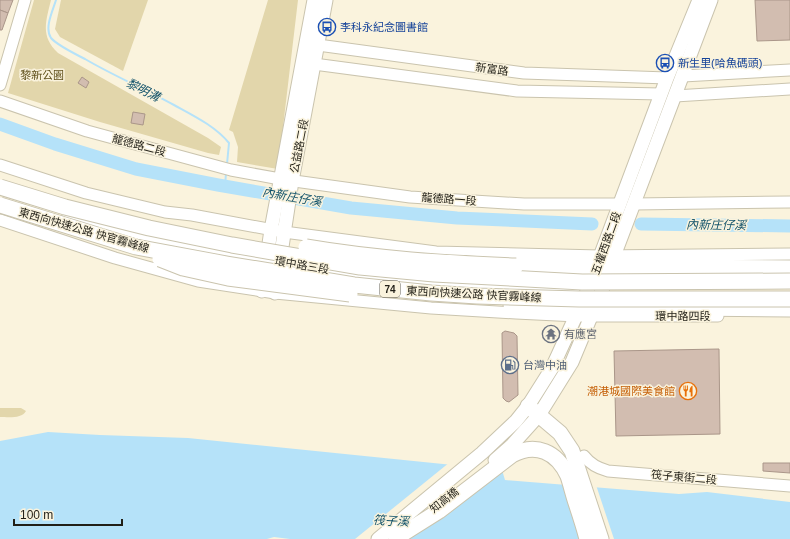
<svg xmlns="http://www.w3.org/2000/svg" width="790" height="539" viewBox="0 0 790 539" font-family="Helvetica,'Noto Sans TC',sans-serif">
	<rect width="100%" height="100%" fill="#faf3dd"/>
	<!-- green -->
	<g fill="#e2d6ab">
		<path d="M34,0H51C46,21 40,36 58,53L208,138L221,147L219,155L208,153L100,122L8,93Z"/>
		<path d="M61,0H148L123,71L60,37L55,29Z"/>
		<path d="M268,0H298L278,169L237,162L238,147L233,132L229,130Z"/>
		<path d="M0,408H21L26,411C22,419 8,417 0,417Z"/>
	</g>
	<!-- water -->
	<path fill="#b5e2f9" d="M48,432L100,435L188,438L502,470L505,480L679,494L707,492L790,502V539H290L274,537L267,539H0V441Z"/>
	<!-- pier -->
	<g fill="#faf3dd">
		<path d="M450,462L498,467L408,539H355Z"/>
		<path d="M563,483L596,485L614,539H581Z"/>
	</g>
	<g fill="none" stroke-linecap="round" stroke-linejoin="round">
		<!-- stream -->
		<g stroke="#b5e2f9" stroke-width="2">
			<path d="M56,0C53,10 44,28 51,38C57,45 77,55 85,59C114,76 145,89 174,105C194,116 215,126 229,143L227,164"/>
			<path d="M225,186L226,173"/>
		</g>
		<!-- river -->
		<g stroke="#b5e2f9" stroke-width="13">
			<path d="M0,124L55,144L136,169L218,185L351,208L457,218L592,224"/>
			<path d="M641,224L790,226"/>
		</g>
	</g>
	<!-- building -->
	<g fill="#d2bdb0" stroke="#aa9689">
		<path d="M0,0H13L8,13L0,10Z"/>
		<path d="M755,0H790V40L757,41Z"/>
		<path d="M0,10L8,13L2,30H0Z"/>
		<path d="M82,77L89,82L86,88L78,83Z"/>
		<path d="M133,112L145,114L143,125L131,123Z"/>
		<path d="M505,331L514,333L517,336L518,395L509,402L506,401L503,398L502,333Z"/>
		<path d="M719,349L720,434L616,436L614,351Z"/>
		<path d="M763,463H790V473L763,471Z"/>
	</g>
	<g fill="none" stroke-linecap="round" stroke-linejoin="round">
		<defs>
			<g id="minor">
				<path d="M318,45L524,73L667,78"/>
				<path d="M314,64L517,91L661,94"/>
				<path d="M683,76L790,70"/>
				<path d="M0,85L25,0"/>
				<path d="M675,96L790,89"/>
				<path d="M0,101L87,131L231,170L280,179L410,197L524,204H620"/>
				<path d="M0,165L86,193L165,212L192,215L284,232L436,252L600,256L790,254"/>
				<path d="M634,204L790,202"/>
				<path d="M68,215L179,244L358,275L434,282L517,287L574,289"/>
				<path d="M0,220L115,258L198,281L275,293L431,308L516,313L577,316H718"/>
				<path d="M584,456C590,464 597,468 608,471L790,486"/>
			</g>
			<g id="major">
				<path d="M262,291L271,230L314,0"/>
				<path d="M275,293L292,181L326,0"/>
				<path d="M495,460L512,445L539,415L572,362L607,278L614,256L711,0"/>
				<path d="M378,539L482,453L516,421L528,406L552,368L586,294L667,78L699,0"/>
			</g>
			<g id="highway">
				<path d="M516,266L790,268"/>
				<path d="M511,305L580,307L790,309"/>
				<path d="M528,406L560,433L572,451L601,539"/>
				<path d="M396,538L439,511L512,455C536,442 557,452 568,476C571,485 573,494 576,503C580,515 584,527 587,539"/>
			</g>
		</defs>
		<!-- minor casing -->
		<use href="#minor" stroke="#cac4ae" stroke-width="13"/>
		<!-- major casing -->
		<use href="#major" stroke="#cac4ae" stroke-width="15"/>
		<!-- highway casing -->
		<use href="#highway" stroke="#cac4ae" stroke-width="17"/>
		<!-- minor -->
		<use href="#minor" stroke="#fff" stroke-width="11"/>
		<!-- major -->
		<use href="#major" stroke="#fff" stroke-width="13"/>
		<!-- highway -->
		<use href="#highway" stroke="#fff" stroke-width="15"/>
		<defs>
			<g id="highway-bridge">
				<path d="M0,187L65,207L149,228L232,245L360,267L434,274L582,282L790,281"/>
				<path d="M0,205L136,247L227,264L354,285L431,293L477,296L579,299H790"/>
				<path d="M306,247C376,259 446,263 516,266"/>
				<path d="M160,259L183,268L228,278L350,294"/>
			</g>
		</defs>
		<!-- highway-bridge casing -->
		<use href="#highway-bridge" stroke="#cac4ae" stroke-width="17" stroke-linecap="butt"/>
		<!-- highway-bridge -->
		<use href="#highway-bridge" stroke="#fff" stroke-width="15"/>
	</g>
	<!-- icons -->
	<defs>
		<symbol id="bus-ring" viewBox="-11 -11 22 22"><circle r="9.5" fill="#faf3dd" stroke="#1a4fb4" stroke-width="1.5"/><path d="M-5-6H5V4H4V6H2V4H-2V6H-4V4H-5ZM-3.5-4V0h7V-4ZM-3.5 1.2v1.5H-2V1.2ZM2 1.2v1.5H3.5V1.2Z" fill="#1a4fb4"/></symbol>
		<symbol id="temple-ring" viewBox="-11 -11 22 22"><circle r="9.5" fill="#faf3dd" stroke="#6b7280" stroke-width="1.5"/><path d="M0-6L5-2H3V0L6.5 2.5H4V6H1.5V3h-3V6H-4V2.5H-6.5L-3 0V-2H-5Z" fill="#6b7280"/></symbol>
		<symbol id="fuel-ring" viewBox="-11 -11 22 22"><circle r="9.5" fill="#faf3dd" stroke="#5c6f8a" stroke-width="1.5"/><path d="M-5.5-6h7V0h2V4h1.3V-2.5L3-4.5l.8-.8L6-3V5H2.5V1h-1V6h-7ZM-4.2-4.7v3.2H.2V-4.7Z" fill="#5c6f8a"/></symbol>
		<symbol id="restaurant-ring" viewBox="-11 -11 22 22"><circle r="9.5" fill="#faf3dd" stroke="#e8710a" stroke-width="1.5"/><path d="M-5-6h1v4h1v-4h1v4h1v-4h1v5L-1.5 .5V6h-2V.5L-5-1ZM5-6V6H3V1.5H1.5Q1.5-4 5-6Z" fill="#e8710a"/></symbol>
	</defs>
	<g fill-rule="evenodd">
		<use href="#bus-ring" x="317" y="17" width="20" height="20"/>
		<use href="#bus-ring" x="655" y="53" width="20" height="20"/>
		<use href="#temple-ring" x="541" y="324" width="20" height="20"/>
		<use href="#fuel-ring" x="500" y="355" width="20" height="20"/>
		<use href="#restaurant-ring" x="678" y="381" width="20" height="20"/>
	</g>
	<g text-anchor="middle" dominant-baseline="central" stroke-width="3" stroke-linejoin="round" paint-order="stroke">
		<!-- shield labels -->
		<rect fill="#faf3dd" stroke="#625f52" stroke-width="1" x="380" y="281" width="20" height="16" rx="3"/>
		<g font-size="10" font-weight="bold" fill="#211f17">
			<text x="390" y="289">74</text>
		</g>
		<!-- transit labels -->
		<g font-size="11" fill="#164399" stroke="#faf3dd" text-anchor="start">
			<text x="340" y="27">李科永紀念圖書館</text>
			<text x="678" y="63">新生里(哈魚碼頭)</text>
		</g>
		<!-- street labels -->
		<g font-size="11" fill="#211f17" stroke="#faf3dd">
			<text transform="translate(492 69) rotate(8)">新富路</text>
			<text transform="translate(139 145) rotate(15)">龍德路二段</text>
			<text transform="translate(299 146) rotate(-79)">公益路二段</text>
			<text transform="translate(449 199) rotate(4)">龍德路一段</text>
			<text transform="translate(84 230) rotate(16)">東西向快速公路 快官霧峰線</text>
			<text transform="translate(606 243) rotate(-70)">五權西路二段</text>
			<text transform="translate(302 265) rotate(10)">環中路三段</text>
			<text transform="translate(474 294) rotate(3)">東西向快速公路 快官霧峰線</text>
			<text x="683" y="316">環中路四段</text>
			<text transform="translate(684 477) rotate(5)">筏子東街二段</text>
			<text transform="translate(444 500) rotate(-38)">知高橋</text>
		</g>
		<!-- park labels -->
		<g font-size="11" fill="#5f501a" stroke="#faf3dd">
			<text x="42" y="75">黎新公園</text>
		</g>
		<!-- worship labels -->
		<g font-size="11" fill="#5b616d" stroke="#faf3dd" text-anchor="start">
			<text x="564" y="334">有應宮</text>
		</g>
		<!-- service labels -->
		<g font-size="11" fill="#4e5e75" stroke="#faf3dd" text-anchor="start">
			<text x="523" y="365">台灣中油</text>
		</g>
		<!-- food labels -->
		<g font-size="11" fill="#c56008" stroke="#faf3dd" text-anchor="end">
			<text x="675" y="391">潮港城國際美食館</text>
		</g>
		<!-- water labels -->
		<g font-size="12" font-style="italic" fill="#105169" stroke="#faf3dd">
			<text transform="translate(143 90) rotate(27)">黎明溝</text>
			<text transform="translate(292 197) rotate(10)">內新庄仔溪</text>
			<text transform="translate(716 225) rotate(1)">內新庄仔溪</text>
			<text transform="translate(391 521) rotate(3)">筏子溪</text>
		</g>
	</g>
	<!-- scale -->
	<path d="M14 519v6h108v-6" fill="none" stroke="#211f17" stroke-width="2"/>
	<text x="20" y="519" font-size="12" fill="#211f17" stroke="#faf3dd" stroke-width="3" paint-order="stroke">100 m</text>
</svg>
